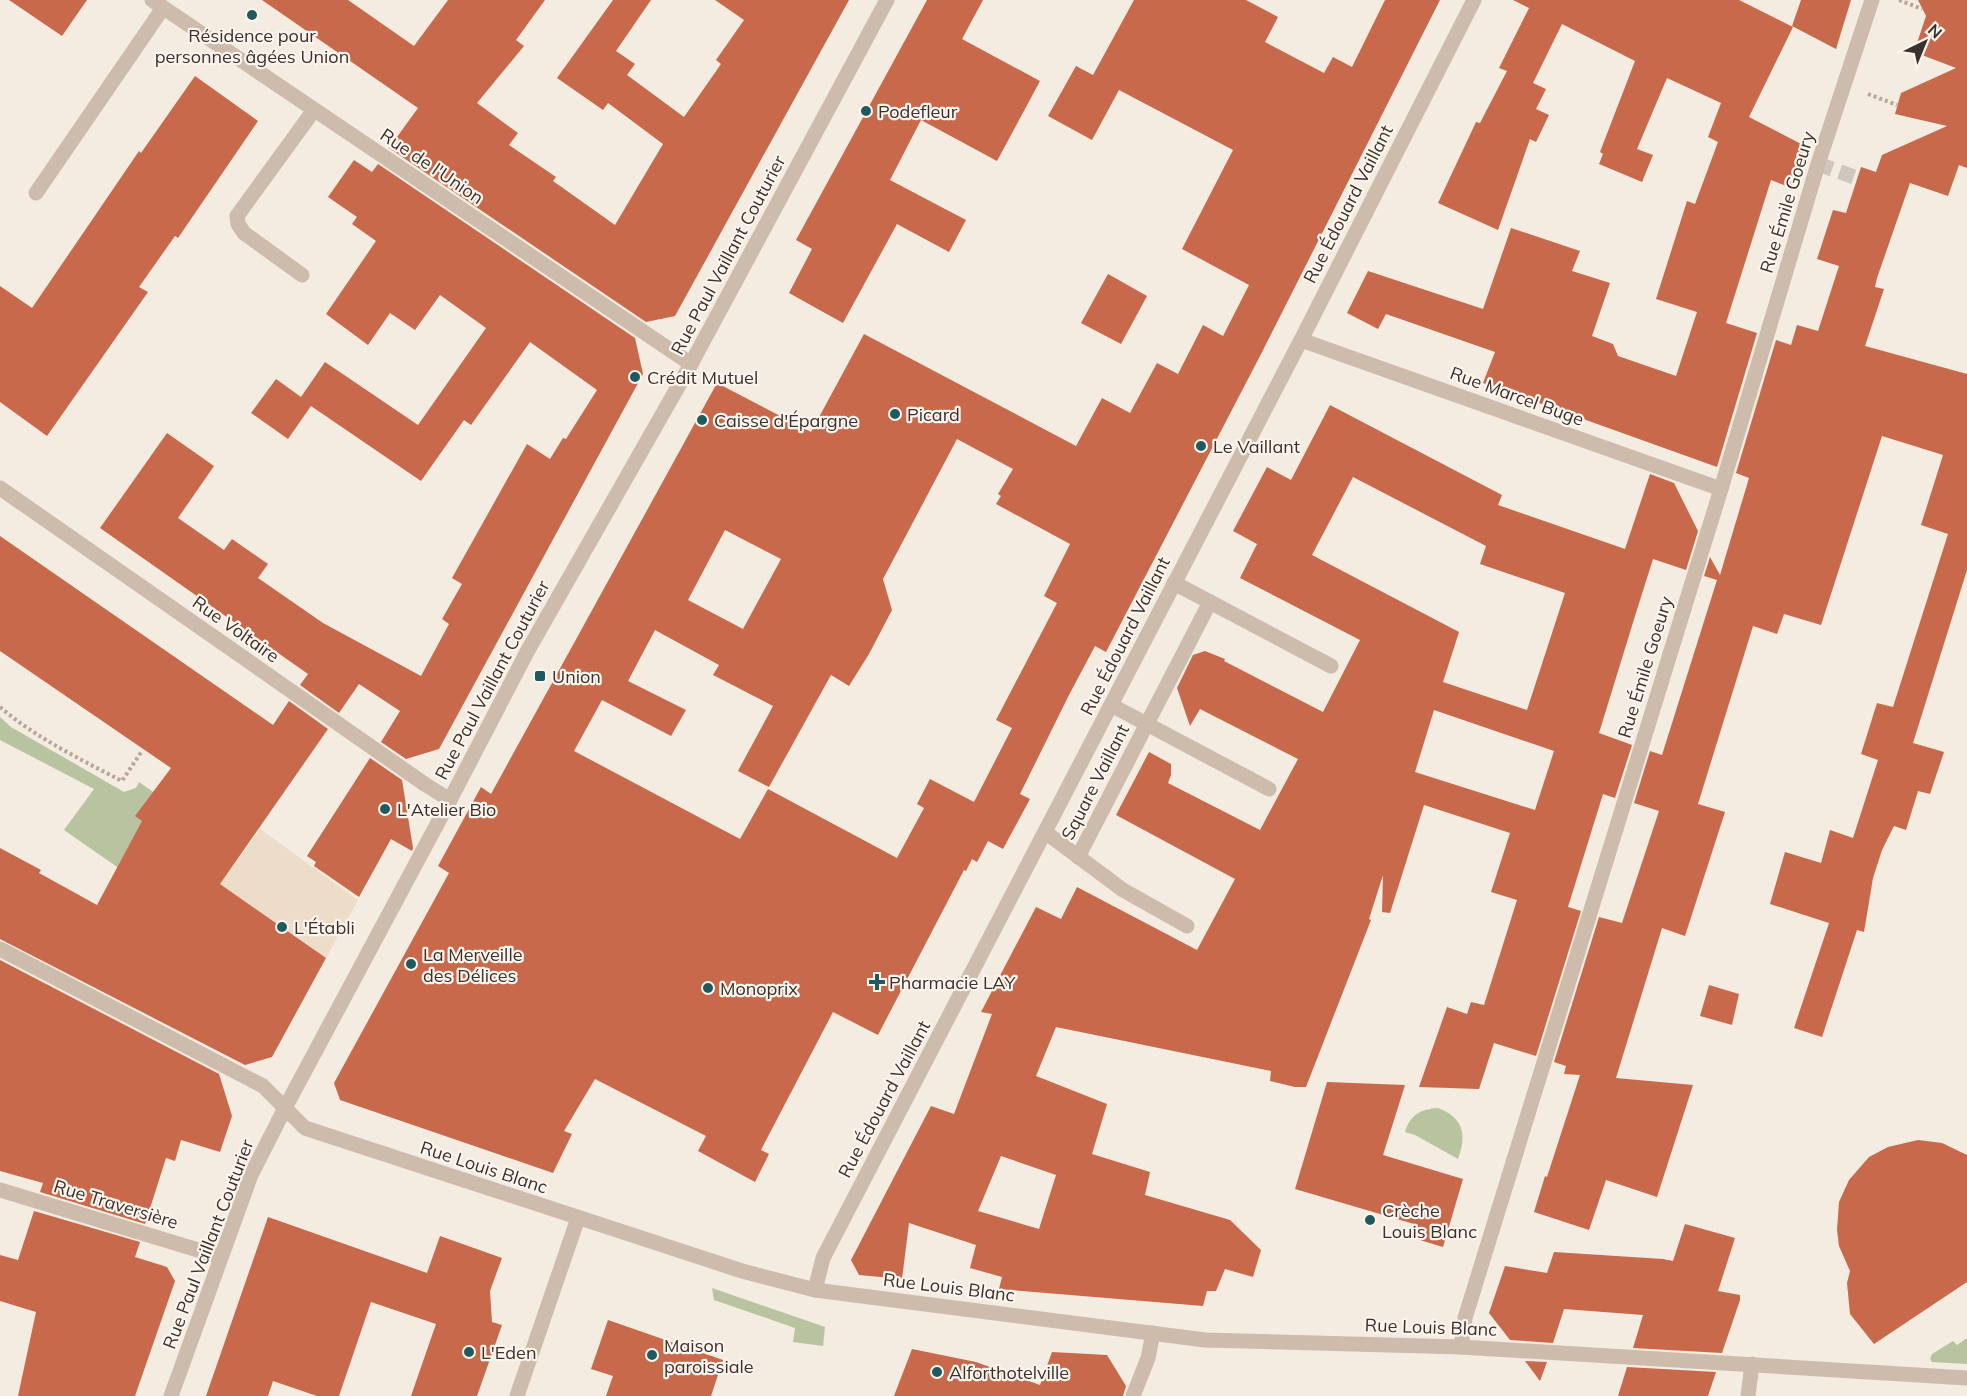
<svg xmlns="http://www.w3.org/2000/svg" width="1967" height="1396" viewBox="0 0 1967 1396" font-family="Mulish,sans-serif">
	<rect width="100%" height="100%" fill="#f4ebe1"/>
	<!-- green -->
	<g fill="#b8c4a0">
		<path d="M0,717L11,727L124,792L136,788L139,782L203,827L156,894L64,830L94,789L0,740Z"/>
		<path d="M1438,1108C1464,1118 1467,1135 1458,1159L1415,1135L1405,1132C1410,1115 1421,1109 1438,1108Z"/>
		<path d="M712,1288L825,1327L823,1346L793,1342L795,1328L714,1300Z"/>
		<path d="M1967,1338V1364L1932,1362L1930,1359L1932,1354L1953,1341L1957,1345Z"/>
	</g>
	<!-- plaza -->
	<path fill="#ecdcc8" d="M260,829L358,900L326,958L220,884Z"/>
	<!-- building -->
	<g fill="#c8694b" fill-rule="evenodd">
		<path d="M9,0H87L62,36Z"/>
		<path d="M262,0H348L414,46L448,0H545L516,40L524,46L477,103L518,133L509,145L556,177L553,181L615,225L663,144L608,103L603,110L557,78L613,0H651L616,51L635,64L627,75L684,117L721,64L716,60L744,20L715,0H849L675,316L646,322L389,148L418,108Z"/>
		<path d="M927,0H983L962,39L1040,81L997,161L921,120L890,180L966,220L949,252L897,224L843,323L789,293L812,249L796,240Z"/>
		<path d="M1134,0H1246L1278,17L1265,42L1324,73L1333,57L1352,67L1385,0H1440L1260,356L1106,652L1095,646L1069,695L1020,794L1030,799L1003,849L988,841L977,862L972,859L966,871L964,870L878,1035L833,1012L761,1150L769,1154L755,1182L698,1151L706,1136L595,1079L564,1131L572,1134L553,1173L340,1100L334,1083L449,873L438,866L481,787L491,794L717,383L811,432L864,334L1076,446L1102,398L1130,413L1157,363L1178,374L1203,325L1223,336L1249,285L1182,249L1233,150L1119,90L1092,140L1048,116L1076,66L1093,75ZM957,439L1013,469L998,494L1001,496L996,504L1070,544L1044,596L1057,603L996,720L1012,728L974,802L930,779L917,804L924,808L897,858L768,789L740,839L574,751L602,700L671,736L686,710L628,681L655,630L719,665L713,675L773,706L738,771L769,787L831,675L849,686L869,654L892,610L883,579ZM725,530L781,559L743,629L688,600Z"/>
		<path d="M1513,0H1739L1793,27L1749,117L1805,146L1792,188L1771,180L1726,323L1757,333L1717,467L1483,383L1495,352L1386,314L1378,329L1347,313L1368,271L1483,309L1511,228L1580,251L1572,271L1610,283L1592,336L1613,344L1618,356L1676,376L1697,312L1656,299L1687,201L1695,204L1718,142L1708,137L1721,103L1667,78L1637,149L1653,155L1642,182L1599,164L1603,154L1600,152L1635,61L1562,24L1533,83L1546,89L1536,109L1549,115L1536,142L1530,139L1498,230L1438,203L1476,122L1480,123L1507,71L1499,68L1529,8Z"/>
		<path d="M1801,0H1851L1836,49L1792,26Z"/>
		<path d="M1918,0H1967V168L1959,165L1948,196L1910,183L1877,278L1875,287L1884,289L1865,346L1967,374V570L1913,743L1944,752L1930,794L1918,791L1906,830L1894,826L1882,850L1873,878L1864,932L1857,930L1822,1037L1794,1028L1829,923L1770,904L1785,852L1821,863L1830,830L1853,838L1878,760L1861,754L1877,703L1893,707L1948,534L1921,525L1943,455L1882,436L1821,625L1784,614L1777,634L1753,626L1698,804L1725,812L1685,936L1662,928L1616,1078L1693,1085L1657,1197L1606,1180L1589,1230L1534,1212L1545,1176L1547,1177L1580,1075L1564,1074L1566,1066L1554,1062L1599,917L1622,923L1659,811L1634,803L1650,751L1662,755L1717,580L1704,576L1710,557L1720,575L1749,478L1736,473L1776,340L1791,345L1797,325L1818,331L1839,266L1817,259L1833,210L1846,213L1861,167L1876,172L1882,155L1947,126L1895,114L1901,93L1956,68L1914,52L1926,16Z"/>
		<path d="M195,76L258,121L178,238L175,236L139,287L148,292L47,436L0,402V286L32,308L139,151L141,153Z"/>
		<path d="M354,160L372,172L378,164L635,338L643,374L439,749L406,759L381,742L400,711L359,684L339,713L300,685L308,674L100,528L167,433L214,466L178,518L224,550L232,539L268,564L258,578L323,623L421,676L449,624L442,619L462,584L452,578L527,444L550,459L563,438L566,439L597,390L530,342L471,425L464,420L421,481L311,406L288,439L251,413L276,379L301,397L325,362L418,425L486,328L440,295L415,330L390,313L368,345L326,314L376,241L352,224L357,217L328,197Z"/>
		<path d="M1108,274L1147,296L1121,344L1081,323Z"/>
		<path d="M1330,405L1502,495L1498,505L1625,549L1650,474L1674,483L1698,531L1686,570L1653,559L1635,616L1599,733L1632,745L1615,798L1603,794L1568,907L1581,911L1536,1056L1494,1043L1479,1089L1419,1087L1447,1007L1467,1014L1471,1002L1484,1005L1517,900L1491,892L1510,833L1424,805L1390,913L1382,912L1383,875L1369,919L1371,920L1306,1087H1295L1270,1081L1271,1071L1056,1027L1036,1076L1107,1104L1092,1154L1150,1172L1145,1195L1230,1220L1261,1250L1253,1277L1225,1269L1216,1291H1207L1203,1306L999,1289L1002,1277L970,1268L976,1245L909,1223L902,1279L859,1275L851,1260L931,1106L954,1114L992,1014L981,1012L1036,907L1061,919L1077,887L1197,950L1235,879L1116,815L1149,752L1171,764V775L1168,783L1260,830L1298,759L1200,709L1190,726L1177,688L1193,655L1205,651L1225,659L1224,661L1323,712L1360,640L1240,578L1257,544L1233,531L1267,467L1291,480ZM1353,477L1486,546L1480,564L1565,593L1527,710L1443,682L1459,632L1312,555ZM1434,710L1554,751L1535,810L1415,772ZM1001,1156L1056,1175L1039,1229L978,1211Z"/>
		<path d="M0,536L273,725L289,701L328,729L220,884L326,958L272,1057L245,1065L0,939V848L41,870L39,873L97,905L142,821L135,816L171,768L0,651Z"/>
		<path d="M370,758L402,780L413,848L412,851L391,839L359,897L314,866L316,862L307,856Z"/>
		<path d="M0,960L219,1074L232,1116L220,1152L181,1140L175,1161L166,1158L145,1224L40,1192L43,1183L0,1171Z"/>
		<path d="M1709,985L1739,994L1732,1025L1700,1016Z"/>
		<path d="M1327,1082L1405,1085L1383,1155L1463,1179L1443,1247L1410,1237L1414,1224L1295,1189Z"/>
		<path d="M1918,1140L1942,1143L1967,1155V1282L1874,1344L1850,1314L1847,1283L1850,1271L1839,1246L1837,1230L1839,1202L1849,1180L1869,1157L1888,1147Z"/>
		<path d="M34,1211L140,1242L135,1257L167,1267L175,1281L135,1396H18L36,1312L0,1301V1255L18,1260Z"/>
		<path d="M268,1217L427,1273L440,1236L502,1258L490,1291L492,1322L502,1325L477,1396H411L436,1324L371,1302L339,1396H317L273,1381L268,1396H206Z"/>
		<path d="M1685,1224L1735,1238L1718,1291L1740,1295V1300L1722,1353L1633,1348L1643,1315L1564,1309L1553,1343L1510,1340L1489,1313L1505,1266L1547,1273L1554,1252L1663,1259L1673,1261Z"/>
		<path d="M608,1320L723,1360L711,1396H606L613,1376L591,1369Z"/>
		<path d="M912,1349L976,1362L1040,1385L1052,1352L1107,1355L1126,1386L1123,1396H894Z"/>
		<path d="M1525,1361L1547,1362L1540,1381Z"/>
		<path d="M1627,1367L1716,1372L1708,1396H1618Z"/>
	</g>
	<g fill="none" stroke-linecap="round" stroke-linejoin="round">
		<!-- minor-tunnel -->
		<path stroke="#cfc6bd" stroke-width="15" stroke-dasharray="15 8" stroke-linecap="butt" d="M1818,164L1857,178"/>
		<!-- path -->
		<g stroke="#b9a596" stroke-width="4" stroke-dasharray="3 3" stroke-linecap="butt">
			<path d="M1899,0L1922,9"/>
			<path d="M1868,94L1897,105"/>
			<path d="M0,707C36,738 80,759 122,781L142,751"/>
		</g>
		<!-- service -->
		<g stroke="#cdbbac" stroke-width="15">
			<path d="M36,193L163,8"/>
			<path d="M302,275L244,233L238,224L237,216L314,110"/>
			<path d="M1174,583L1331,666"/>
			<path d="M1111,705L1269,789"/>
			<path d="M1045,832L1123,890L1187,926"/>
			<path d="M1078,857L1210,602"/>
			<path d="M1748,1396L1752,1364"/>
		</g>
		<!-- minor -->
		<g stroke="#cdbbac" stroke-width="15">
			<path d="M152,0L691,364"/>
			<path d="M1301,340L1721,489"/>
			<path d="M0,488L426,785L450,800"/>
			<path d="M0,949L263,1086L305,1128L742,1271L815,1290L1205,1340L1461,1347L1967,1378"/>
			<path d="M0,1190L221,1257"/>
			<path d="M815,1290L823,1258L1301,340L1474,0"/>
			<path d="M1461,1347L1465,1318L1721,489L1818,164L1872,0"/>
			<path d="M517,1396L578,1218"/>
			<path d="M1133,1396L1148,1358L1153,1333"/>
		</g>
		<!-- tertiary -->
		<path stroke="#cdbbac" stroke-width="15" d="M171,1396L251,1175L285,1108L450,800L527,652L691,364L887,0"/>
	</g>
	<!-- markers -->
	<g fill="#1f5a5e" stroke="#fbf5ee" stroke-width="2">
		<circle cx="252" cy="15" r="6"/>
		<circle cx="866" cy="111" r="6"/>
		<circle cx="635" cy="377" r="6"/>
		<circle cx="895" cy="414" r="6"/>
		<circle cx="702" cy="420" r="6"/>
		<circle cx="1201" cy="446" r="6"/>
		<rect x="534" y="670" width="12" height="12" rx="3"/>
		<circle cx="385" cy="809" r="6"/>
		<circle cx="282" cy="927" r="6"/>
		<circle cx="411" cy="964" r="6"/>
		<path d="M874 973h6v6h6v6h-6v6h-6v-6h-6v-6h6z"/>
		<circle cx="708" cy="988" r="6"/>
		<circle cx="1370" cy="1220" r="6"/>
		<circle cx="469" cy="1352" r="6"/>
		<circle cx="652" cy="1355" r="6"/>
		<circle cx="937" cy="1372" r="6"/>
	</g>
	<g text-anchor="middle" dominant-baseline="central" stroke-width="4.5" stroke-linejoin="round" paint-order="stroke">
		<!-- poi labels -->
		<g font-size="18" fill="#3b302b" stroke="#fbf5ee" text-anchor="start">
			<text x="252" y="35" text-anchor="middle">Résidence pour<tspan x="252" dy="21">personnes âgées Union</tspan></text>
			<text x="878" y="111">Podefleur</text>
			<text x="647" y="377">Crédit Mutuel</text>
			<text x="907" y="414">Picard</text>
			<text x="714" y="420">Caisse d'Épargne</text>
			<text x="1213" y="446">Le Vaillant</text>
			<text x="552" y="676">Union</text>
			<text x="397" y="809">L'Atelier Bio</text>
			<text x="294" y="927">L'Établi</text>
			<text x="423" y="954">La Merveille<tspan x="423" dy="21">des Délices</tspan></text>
			<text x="889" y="982">Pharmacie LAY</text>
			<text x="720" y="988">Monoprix</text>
			<text x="1382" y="1210">Crèche<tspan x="1382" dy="21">Louis Blanc</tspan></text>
			<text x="664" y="1345">Maison<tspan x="664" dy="21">paroissiale</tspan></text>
			<text x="481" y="1352">L'Eden</text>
			<text x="949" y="1372">Alforthotelville</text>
		</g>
		<!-- street labels -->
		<g font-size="18" fill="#3b302b" stroke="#fbf5ee">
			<text transform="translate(432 166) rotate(34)">Rue de l'Union</text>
			<text transform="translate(1787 202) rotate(-73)">Rue Émile Goeury</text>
			<text transform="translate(1348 204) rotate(-63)">Rue Édouard Vaillant</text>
			<text transform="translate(728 255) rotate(-62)">Rue Paul Vaillant Couturier</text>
			<text transform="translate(1517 396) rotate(20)">Rue Marcel Buge</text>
			<text transform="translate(236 629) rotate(35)">Rue Voltaire</text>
			<text transform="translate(1125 636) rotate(-63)">Rue Édouard Vaillant</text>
			<text transform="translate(1645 667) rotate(-73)">Rue Émile Goeury</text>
			<text transform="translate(492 680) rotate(-62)">Rue Paul Vaillant Couturier</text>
			<text transform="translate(1095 782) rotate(-63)">Square Vaillant</text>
			<text transform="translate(884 1099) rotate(-62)">Rue Édouard Vaillant</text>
			<text transform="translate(484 1167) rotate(18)">Rue Louis Blanc</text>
			<text transform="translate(116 1204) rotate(17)">Rue Traversière</text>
			<text transform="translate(208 1244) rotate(-69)">Rue Paul Vaillant Couturier</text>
			<text transform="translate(949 1287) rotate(7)">Rue Louis Blanc</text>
			<text transform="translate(1431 1327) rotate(2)">Rue Louis Blanc</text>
		</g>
	</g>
	<!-- north arrow -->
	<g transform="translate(1925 42) rotate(43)" stroke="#fbf5ee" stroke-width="4.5" paint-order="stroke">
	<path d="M0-4.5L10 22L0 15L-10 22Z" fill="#3b302b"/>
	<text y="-9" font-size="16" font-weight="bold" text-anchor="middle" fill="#3b302b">N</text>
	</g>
</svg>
